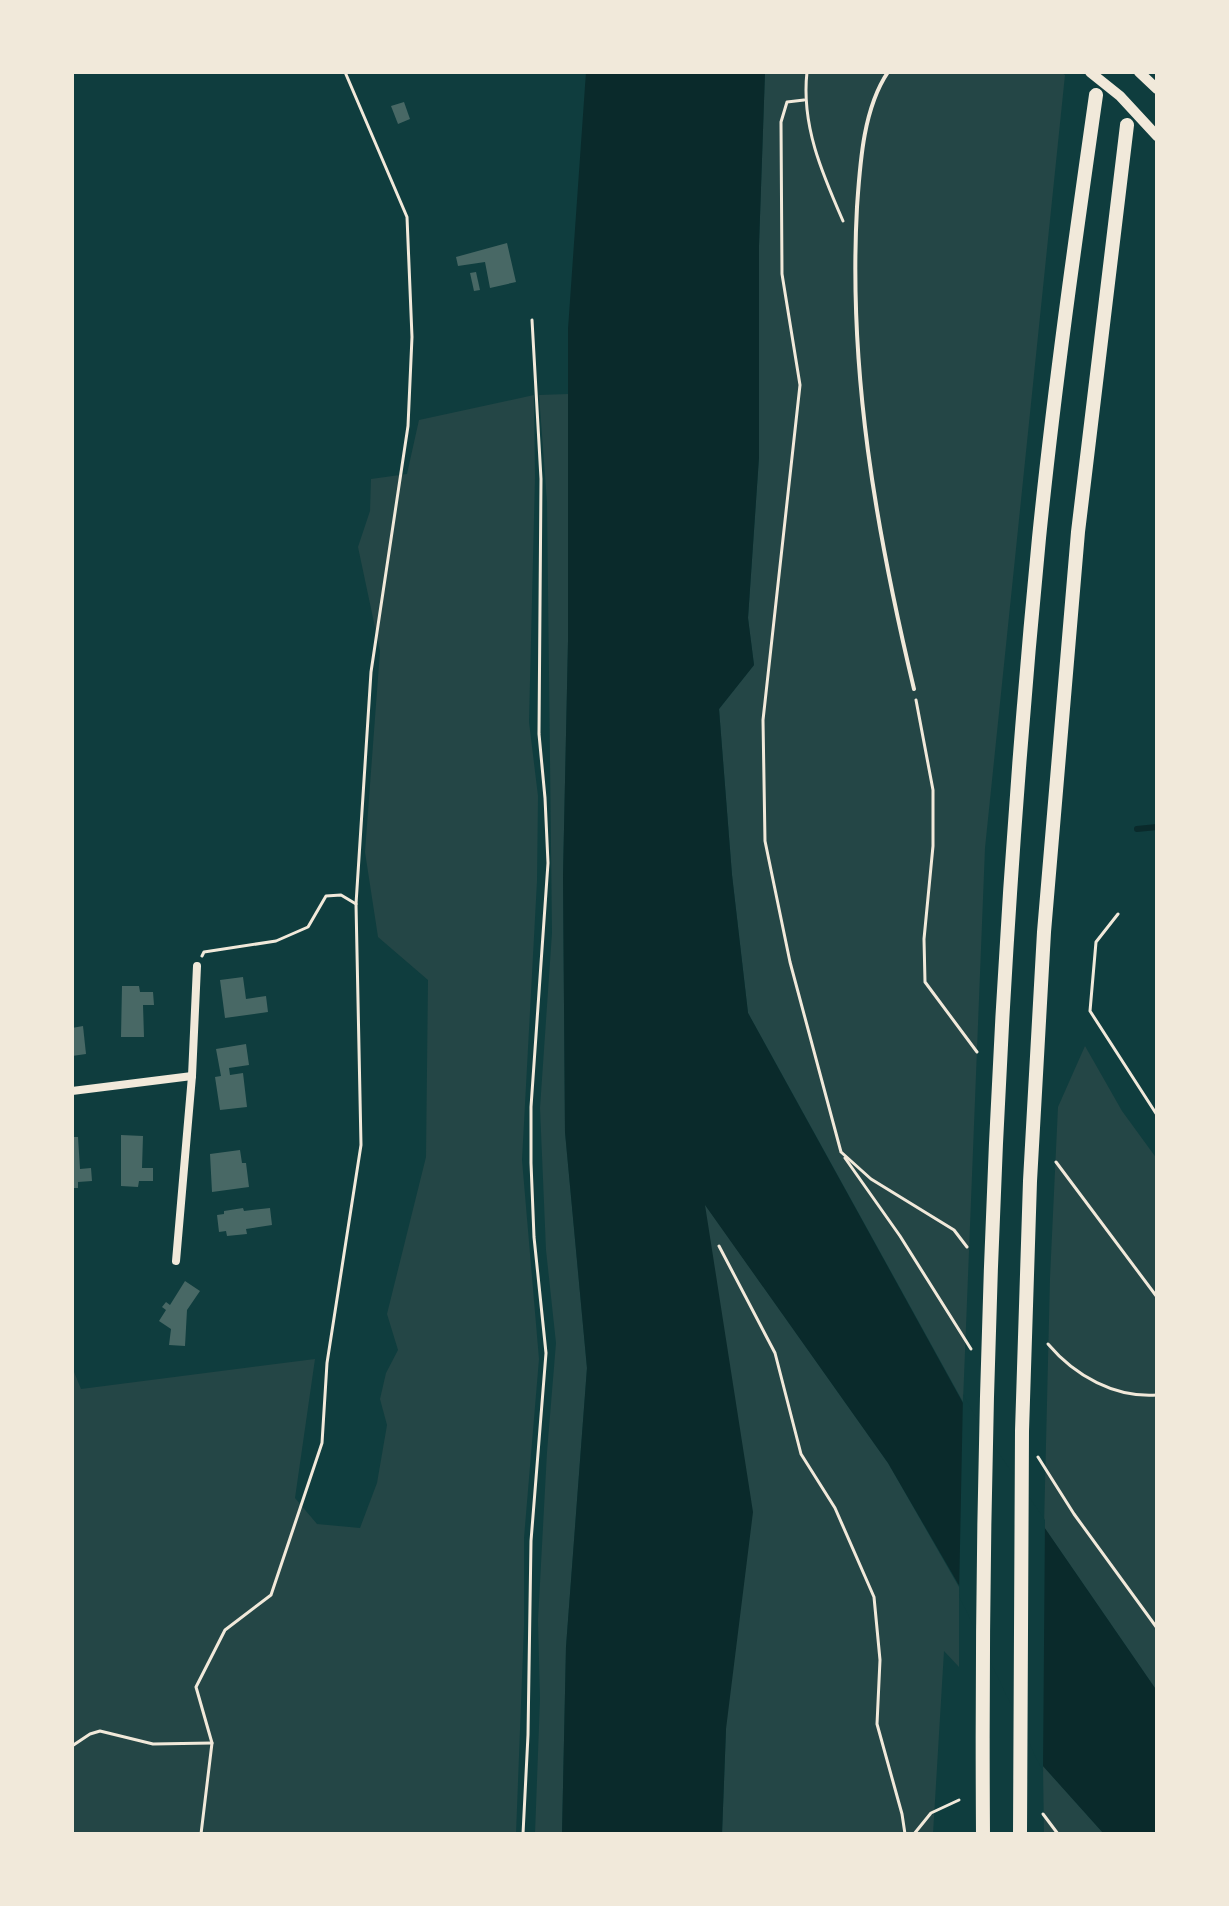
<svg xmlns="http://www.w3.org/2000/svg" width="1229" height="1906" viewBox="0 0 1229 1906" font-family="Karla,sans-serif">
	<rect width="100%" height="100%" fill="#0f3d3e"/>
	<!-- green -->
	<g fill="#244646">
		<path d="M765,72H1061L1065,75L985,848L963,1402L748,1013L732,875L719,709L754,665L748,618L759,457V245Z"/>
		<path d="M568,394V642L563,876L565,1132L587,1368L566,1647L562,1834H535L540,1699L538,1620L547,1452L556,1343L546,1250L540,1108L552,933L547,502L539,395Z"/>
		<path d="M534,395L535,477L529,722L538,796L537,881L522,1160L539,1359L524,1538V1626L516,1834H72V1367L81,1389L315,1359L295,1498L317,1524L360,1528L377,1483L387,1425L380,1399L386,1373L398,1350L387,1314L426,1157L428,980L378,937L365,852L380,651L358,547L370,511L371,479L407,474L419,420Z"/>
		<path d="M1085,1046L1122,1111L1157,1159V1691L1044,1527L1050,1278L1058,1107Z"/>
		<path d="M704,1203L888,1463L959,1587V1667L944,1651L933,1834H722L726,1729Z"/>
		<path d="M1043,1766L1104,1834H1044Z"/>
	</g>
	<!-- water -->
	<path fill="#0a2a2b" d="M586,72H765L759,245V457L748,618L754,665L719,709L732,875L748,1013L980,1434L1157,1691V1834H1104L1043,1766L960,1587L888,1463L705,1205L753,1512L726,1729L722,1834H562L566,1647L587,1368L565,1132L563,876L568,642V329Z"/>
	<!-- pier -->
	<path fill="#0f3d3e" d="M963,1394L984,1432L1045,1520L1043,1772L959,1596Z"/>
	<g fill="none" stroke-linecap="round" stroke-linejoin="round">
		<!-- stream -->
		<path stroke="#0a2a2b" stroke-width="6" d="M1137,829L1157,827"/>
	</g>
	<!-- building -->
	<g fill="#486865">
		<path d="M404,102L410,119L398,124L391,106Z"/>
		<path d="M507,243L516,282L490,288L485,262L458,266L456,257Z"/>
		<path d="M476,272L480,290L474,291L470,273Z"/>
		<path d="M243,977L246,999L266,996L268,1012L225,1018L220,980Z"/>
		<path d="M122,986H139L140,992H153L154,1005H143L144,1037H121Z"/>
		<path d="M83,1026L86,1054L72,1056V1028Z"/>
		<path d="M246,1044L249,1065L229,1068L230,1075L243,1073L247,1107L220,1110L215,1077L221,1076L216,1049Z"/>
		<path d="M121,1135L143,1136L142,1168H153V1181H139L138,1187L121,1186Z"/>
		<path d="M72,1137H78L80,1169L91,1168L92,1181L78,1182V1188H72Z"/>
		<path d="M240,1150L242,1163H246L249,1187L212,1192L210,1154Z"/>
		<path d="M243,1208L244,1211L270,1208L272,1225L246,1229L247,1234L227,1236L226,1231L219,1232L217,1215L224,1214V1211Z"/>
		<path d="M185,1281L200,1291L187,1310L185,1346L169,1345L171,1329L159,1321L166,1310L162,1307L166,1302L170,1305Z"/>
	</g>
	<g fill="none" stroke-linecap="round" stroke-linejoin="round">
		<!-- path -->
		<g stroke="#f1e9da" stroke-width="3">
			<path d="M807,72C801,125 822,173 843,221"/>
			<path d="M804,100L787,102L781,122L782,274L800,385L763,720L765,841L790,962L841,1152L871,1179L954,1230L967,1247"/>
			<path d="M916,700L933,790V846L924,939L925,982L977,1052"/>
			<path d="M1118,914L1096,942L1090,1011L1157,1115"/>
			<path d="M202,956L204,952L276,941L308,927L326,896L341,895L356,904"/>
			<path d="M845,1158L900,1236L971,1349"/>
			<path d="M1056,1162L1157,1297"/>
			<path d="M719,1246L775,1353L801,1454L835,1508L874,1597L880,1660L877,1724L902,1814L905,1834"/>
			<path d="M1048,1344C1075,1376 1115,1398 1157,1395"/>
			<path d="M1038,1457L1074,1514L1157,1628"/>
			<path d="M72,1746L90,1734L100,1731L153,1744L212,1743"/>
			<path d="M1043,1814L1058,1834"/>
			<path d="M201,1834L212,1743L196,1687L225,1630L271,1595L322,1443L327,1363L361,1145L356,904L371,672L408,426L412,337L407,217L345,72"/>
			<path d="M523,1834L528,1735L531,1541L546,1353L534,1237L531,1163V1107L548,863L545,798L539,734L541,479L532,320"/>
			<path d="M914,1834L931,1813L959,1800"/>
		</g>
		<!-- service -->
		<path stroke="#f1e9da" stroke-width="4" d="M888,72C863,109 860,164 857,207C848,371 876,530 914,689"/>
		<!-- minor -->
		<g stroke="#f1e9da" stroke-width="8">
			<path d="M72,1091L192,1076"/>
			<path d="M176,1261L192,1076L197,966"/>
		</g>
		<!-- tertiary -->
		<g stroke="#f1e9da" stroke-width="10">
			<path d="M1090,72L1120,96L1157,136"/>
			<path d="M1139,72L1157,89"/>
		</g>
		<!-- motorway -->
		<g stroke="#f1e9da" stroke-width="14">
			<path d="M983,1834C980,1401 997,969 1039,538C1054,390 1075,242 1096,95"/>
			<path d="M1020,1834L1022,1431L1030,1181L1044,932L1078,532L1127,125"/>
		</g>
	</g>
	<!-- border -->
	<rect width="1229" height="1906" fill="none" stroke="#f1e9da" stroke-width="148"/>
</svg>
